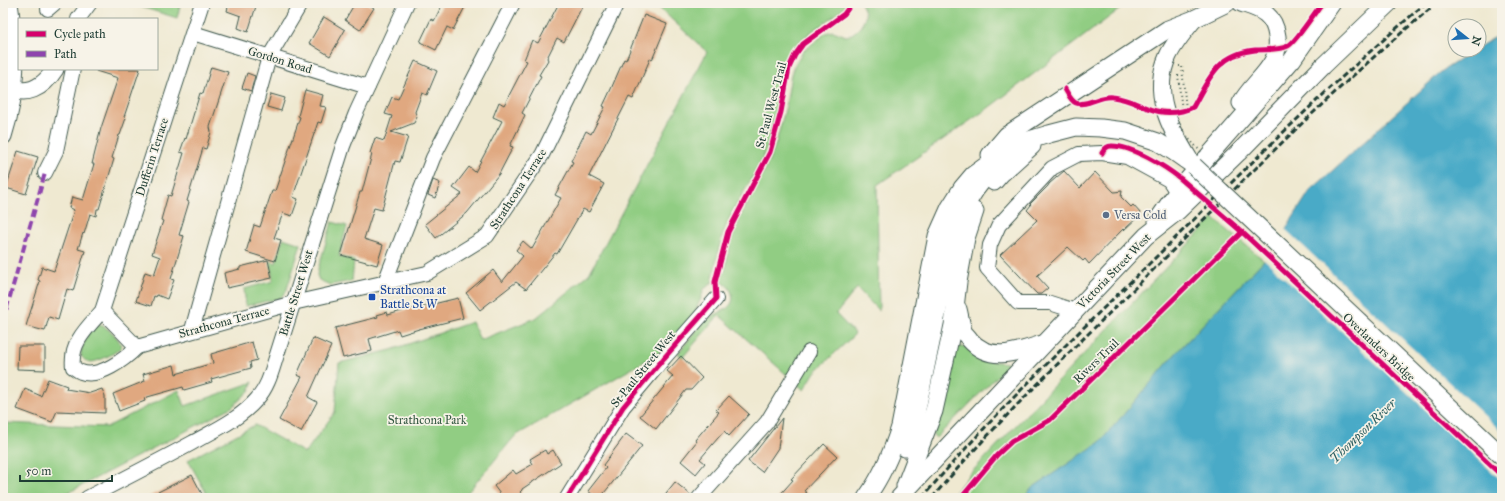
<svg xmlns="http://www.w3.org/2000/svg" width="1505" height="501" viewBox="0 0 1505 501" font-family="'IM FELL Great Primer',serif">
	<rect width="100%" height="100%" fill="#f7f3e8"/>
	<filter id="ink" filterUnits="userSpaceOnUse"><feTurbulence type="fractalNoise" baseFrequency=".025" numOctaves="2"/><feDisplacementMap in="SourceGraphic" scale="8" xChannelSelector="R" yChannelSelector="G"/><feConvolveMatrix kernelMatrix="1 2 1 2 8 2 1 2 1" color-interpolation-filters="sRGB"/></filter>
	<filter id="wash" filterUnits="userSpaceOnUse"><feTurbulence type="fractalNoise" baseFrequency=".012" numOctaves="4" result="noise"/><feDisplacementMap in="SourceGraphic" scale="16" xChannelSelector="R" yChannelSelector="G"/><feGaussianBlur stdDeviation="0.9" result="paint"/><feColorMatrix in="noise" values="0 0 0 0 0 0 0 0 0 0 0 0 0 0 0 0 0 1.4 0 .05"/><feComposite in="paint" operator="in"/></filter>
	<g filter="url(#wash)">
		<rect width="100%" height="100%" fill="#efe9d1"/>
		<!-- green -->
		<g fill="#91cd83" stroke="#58855c">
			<path d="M128,3H181L177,18Z"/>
			<path d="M654,3H848C832,22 808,30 794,48C776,74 779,110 770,139C761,168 741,193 728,221C719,240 716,262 712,283L704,289L701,298L691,321L671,346L515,436L463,498H209L188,460L255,425L305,453L335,412L339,363L391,350L472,322L480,340L536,318L589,274L707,52Z"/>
			<path d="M861,3H1128L987,109L877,185L879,311L857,288L836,314L855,334L815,372L804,390L719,315L682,358L678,353C687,343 697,327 707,319C717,312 739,309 731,291C729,286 724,283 719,282L727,264L726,263L733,231L768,163L776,143L786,106L791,74L794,66L803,51L826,33L833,31L846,36C855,35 867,22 865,12C864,9 862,6 861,3Z"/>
			<path d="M1213,218L1264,260L1177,352L1100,442L1032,488L1024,498H951L967,477Z"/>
			<path d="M332,222L347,226L339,256L354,261L352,281L330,285L319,280L317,275L318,269Z"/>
			<path d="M283,238L301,244L286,292L280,298L276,299L246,306L244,289L273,281L270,261L276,263Z"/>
			<path d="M98,325C106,325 121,339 121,347C117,353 96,363 89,362C85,361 83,358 81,356V351L90,328Z"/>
			<path d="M954,345L966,348L988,361L1007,363V366L936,438L933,435Z"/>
			<path d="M253,382L249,391L232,407L58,498H3V423L107,427L179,390L185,406Z"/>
		</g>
		<!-- water -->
		<path fill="#48aac7" stroke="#34747e" d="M1502,33V498H1024L1032,488L1100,442L1177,352L1269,255L1310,191L1442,71L1475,50H1479V47Z"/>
		<!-- pier -->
		<path fill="#efe9d1" d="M1284,228L1502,432V481L1263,258Z"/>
		<g id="blocks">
			<!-- building -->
			<g fill="#e0a880">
				<path d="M229,3H257L248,32L238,28L241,16L227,11Z"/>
				<path d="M355,3H367L374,8L360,30L345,20Z"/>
				<path d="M443,3H467L453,30L447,27L436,50L420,42L431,19L434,21Z"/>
				<path d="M559,3H584L564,42L557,38L547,58L548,60L539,75L541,76L522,113L525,115L510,146L513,147L499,174L467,213L436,238L425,224L462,194L453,188L469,167L475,172L502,121L493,117L499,102L504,105L527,61L524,60L532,40L538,43Z"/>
				<path d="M644,15L667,24L652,60L650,59L633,99L629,97L589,176L604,184L589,212L583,209L557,254L555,253L526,289L516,282L480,310L466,293L493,270L502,282L523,256L516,250L523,241L532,249L561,198L555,195L573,162L571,161L586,131L591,134L605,107L603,106L611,89L624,59L626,60Z"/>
				<path d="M324,17L345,30L330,56L309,43Z"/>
				<path d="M415,61L437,71L427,95L422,93L415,112L417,117L414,123L391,132L408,137L400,162L395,161L382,210L374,208L364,239L383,245L377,265L341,255L360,192H362L372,154L370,153L375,138L384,141L392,116L385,114L392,97L398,99Z"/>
				<path d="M211,67L228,72L210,127L211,132L206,149L203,148L187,201L189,202L179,235L184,236L171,279L174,280L167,299L157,295L156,297L154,296L151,306L136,301L145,272L154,275L160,257L152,254L163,221L161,220L168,195L171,196L184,153L180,152L185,138L186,139L200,93L203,94Z"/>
				<path d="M97,69H140L124,117L126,118L120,135H119L112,158L114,159L99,209H97L96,216L90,214L84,234L83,233L78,249L85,251L73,291L67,289L58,320L49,317L45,331L26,326L40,281L38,280L42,267L54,271L74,210L69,208L72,197L83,200L94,164H92L101,128L118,78L96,71Z"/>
				<path d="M247,73L255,76L251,91L242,88Z"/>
				<path d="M305,90L323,95L320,106L326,107L321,123L318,122L293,197L298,199L292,216L283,213L274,238L281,240L275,261L246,252L254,225L260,227L272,191H275L300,117L298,116Z"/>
				<path d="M271,94L285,98L281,111L267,107Z"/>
				<path d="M18,151L38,157L26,194L6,188Z"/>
				<path d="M1064,171L1080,188L1095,172L1114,192L1122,191L1121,197L1131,207L1133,205L1141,214L1124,230L1123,229L1089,264L1085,259L1083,261L1068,247L1037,276L1048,288L1041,294H1037L1000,255L1037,220L1027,210L1031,205L1030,204L1048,186L1049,184Z"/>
				<path d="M433,180L440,183L435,198L428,195Z"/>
				<path d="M268,260L272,278L227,288L224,273L240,269V267Z"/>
				<path d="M458,298L463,318L419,329L400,335L398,330L369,339L372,351L343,358L335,328L378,317L377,315L387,312L388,315L412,308L413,309Z"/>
				<path d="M313,338L331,346L308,397L317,402L301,432L279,420L302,377L297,375Z"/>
				<path d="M252,342L257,360L250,362L251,368L211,379L212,382L184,390L183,387L144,398L145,401L119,411L113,394L145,381L143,374L174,365L176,374L213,363L211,354Z"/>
				<path d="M18,346H45V370L17,369Z"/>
				<path d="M681,356L702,378L691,390H686L656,429L640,416L673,376L667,371Z"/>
				<path d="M48,379L67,386L66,389L90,393L102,389L105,396V413L57,411L52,422L17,409L25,389L41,396Z"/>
				<path d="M729,396L749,414L729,436L724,431L700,459L705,463L696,474L681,461L697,441L695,440L719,412L716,410Z"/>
				<path d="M782,418L778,448L762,472L748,461Z"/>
				<path d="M626,434L642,446L600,498H597L588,491L606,468L603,465Z"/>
				<path d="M824,444L837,456L804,491L807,493L802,498H777L793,480L791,479Z"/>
				<path d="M545,450L547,454L553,450L561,463L522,489V490L520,492L525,498H503L494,486L513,470L516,474L533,464L530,459Z"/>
				<path d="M192,475L202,494L193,498H146Z"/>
				<path d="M675,482L691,495V498H662Z"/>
			</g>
		</g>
	</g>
	<g filter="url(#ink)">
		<use href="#blocks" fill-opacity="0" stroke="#3e574c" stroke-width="1"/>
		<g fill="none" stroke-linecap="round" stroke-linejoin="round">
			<defs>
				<g id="minor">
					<path d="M48,9L55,3"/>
					<path d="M78,19L90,3"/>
					<path d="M193,33L368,87"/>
					<path d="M45,173L56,151L73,69"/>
					<path d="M385,282L433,158L513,3"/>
					<path d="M102,311L137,347L293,303L427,273L487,236L542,155L617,3"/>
					<path d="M1075,311L1050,303H1018L987,268L990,245L999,225L1052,168L1079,154L1102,153L1127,157L1169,180L1177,192L1178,203"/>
					<path d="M192,330L269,57L301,3"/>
					<path d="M137,347C125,359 99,379 81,372C78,371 75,368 73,367C70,343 87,328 102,311L202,3"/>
					<path d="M87,498C122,480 157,462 192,443C215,430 240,419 257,399C267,388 271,374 275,361L343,146L356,113L407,3"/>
					<path d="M567,498L623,407L664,358L716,299"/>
					<path d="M699,498L767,422L809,352"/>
				</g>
				<g id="major">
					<path d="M1241,3C1250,6 1259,8 1266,14C1279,25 1280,47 1273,61C1265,76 1249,88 1241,103"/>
					<path d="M5,85C26,98 43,88 55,69"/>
					<path d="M3,136C19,86 16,54 9,3"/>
					<path d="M990,155L1007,135L1168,29L1194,19L1227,3"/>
					<path d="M1189,159C1170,128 1151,93 1168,56C1174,43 1185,30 1194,19"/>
					<path d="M994,182L1001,174L1032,146"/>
					<path d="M1157,221L1177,192L1292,60L1332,3"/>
					<path d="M958,309C960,316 961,326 964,333C966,335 969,338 970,340C990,363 1017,352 1042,344"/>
					<path d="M905,448L914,423L953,238C962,212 974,183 998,167"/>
					<path d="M905,486L934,411L953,325L958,282L966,238L975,211"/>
					<path d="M866,498C882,476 892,453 900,427L937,236L950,207L962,188L973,175L1016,144L1049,134L1076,127L1101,128L1125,131L1158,142L1174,152L1194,166"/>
					<path d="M899,498L1146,236L1179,210L1238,153L1323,66L1389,3"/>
				</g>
			</defs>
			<!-- minor casing -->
			<use href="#minor" stroke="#3e574c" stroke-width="16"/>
			<!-- major casing -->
			<use href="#major" stroke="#3e574c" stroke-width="19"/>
			<!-- path -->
			<g stroke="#3e574c" stroke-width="2" stroke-dasharray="1 3" stroke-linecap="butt">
				<path d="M1179,66H1182L1186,110"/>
				<path d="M1178,75L1182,111"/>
			</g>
			<!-- minor -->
			<use href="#minor" stroke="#fff" stroke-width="14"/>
			<!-- major -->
			<use href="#major" stroke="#fff" stroke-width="17"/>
			<!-- rail -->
			<g stroke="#1f3d34" stroke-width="3" stroke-dasharray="6 3" stroke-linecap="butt">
				<path d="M922,498C993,414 1073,338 1152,261C1241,173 1330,84 1426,3"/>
				<path d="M932,498C1002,415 1081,342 1157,266C1248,176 1338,84 1437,3"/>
			</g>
			<defs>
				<path id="major-bridge" d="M1194,166L1502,456"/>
			</defs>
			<!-- major-bridge casing -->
			<use href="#major-bridge" stroke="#3e574c" stroke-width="19" stroke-linecap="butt"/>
			<!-- path-bridge -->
			<path stroke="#3e574c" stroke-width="2" stroke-dasharray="1 3" stroke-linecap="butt" d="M1178,123L1189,139L1202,153"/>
			<!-- major-bridge -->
			<use href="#major-bridge" stroke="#fff" stroke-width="17"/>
			<!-- quiet -->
			<path stroke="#8e44ad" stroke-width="4" stroke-dasharray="8 4" stroke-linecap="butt" d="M3,321L45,173"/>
			<defs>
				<g id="cycleway">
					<path d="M1065,89C1068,94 1071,101 1076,103C1087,107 1100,95 1113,97C1139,100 1153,118 1182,111C1186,110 1190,109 1193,107C1209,78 1218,54 1255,50C1266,49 1277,51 1288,46C1295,43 1316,11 1322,3"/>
					<path d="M1102,153C1104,150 1106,146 1111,146C1131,145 1166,167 1181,179L1242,232L1502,476"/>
					<path d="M567,498L623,407L664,358L716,299L715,282L728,232L770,152L781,112L789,68L795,55L803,44L844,14L852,3"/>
					<path d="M961,498L997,455L1012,441L1050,420L1242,232"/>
				</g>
			</defs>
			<!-- cycleway casing -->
			<use href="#cycleway" stroke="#f7f3e8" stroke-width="8"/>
			<!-- cycleway -->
			<use href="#cycleway" stroke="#d6006c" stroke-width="5"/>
		</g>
	</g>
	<!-- markers -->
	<circle fill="#5c6f8a" stroke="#f7f3e8" stroke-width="1.5" cx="1106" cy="215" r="4"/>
	<rect fill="#1a4fb4" stroke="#f7f3e8" stroke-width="1.5" x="368" y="293" width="8" height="8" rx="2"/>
	<g text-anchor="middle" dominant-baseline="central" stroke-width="3.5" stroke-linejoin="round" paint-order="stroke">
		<!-- street labels -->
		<g font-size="12" fill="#1f3d34" stroke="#f7f3e8">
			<text transform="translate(280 60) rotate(17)">Gordon Road</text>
			<text transform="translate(771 105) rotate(-75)">St Paul West Trail</text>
			<text transform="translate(152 157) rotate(-72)">Dufferin Terrace</text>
			<text transform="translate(518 189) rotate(-57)">Strathcona Terrace</text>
			<text transform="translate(1114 271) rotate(-46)">Victoria Street West</text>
			<text transform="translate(296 293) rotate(-73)">Battle Street West</text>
			<text transform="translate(224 322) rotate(-15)">Strathcona Terrace</text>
			<text transform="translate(1379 347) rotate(43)">Overlanders Bridge</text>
			<text transform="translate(1096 361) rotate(-44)">Rivers Trail</text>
			<text transform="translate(643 369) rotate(-51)">St Paul Street West</text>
		</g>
		<!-- service labels -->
		<g font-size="12" fill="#4e5e75" stroke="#f7f3e8" text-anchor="start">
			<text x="1114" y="215">Versa Cold</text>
		</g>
		<!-- transit labels -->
		<g font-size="12" fill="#164399" stroke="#f7f3e8" text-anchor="start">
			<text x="380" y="290">Strathcona at<tspan x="380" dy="14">Battle St W</tspan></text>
		</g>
		<!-- park labels -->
		<g font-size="12" fill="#365a44" stroke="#f7f3e8">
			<text x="427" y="420">Strathcona Park</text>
		</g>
		<!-- water labels -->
		<g font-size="13" font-style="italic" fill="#2b5e60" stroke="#f7f3e8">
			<text transform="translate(1363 431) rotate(-44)">Thompson River</text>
		</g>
	</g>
	<!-- margin -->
	<rect width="1505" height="501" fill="none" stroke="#f7f3e8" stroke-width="16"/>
	<!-- legend -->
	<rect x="18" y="18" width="140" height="52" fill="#f7f3e8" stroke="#a1aaa0"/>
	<rect x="26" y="31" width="20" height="6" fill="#d6006c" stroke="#a1aaa0"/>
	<text x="54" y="38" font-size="12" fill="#1f3d34">Cycle path</text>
	<rect x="26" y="51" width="20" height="6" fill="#8e44ad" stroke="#a1aaa0"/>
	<text x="54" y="58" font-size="12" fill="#1f3d34">Path</text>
	<!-- north arrow -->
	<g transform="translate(1467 38) rotate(107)"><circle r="19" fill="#f7f3e8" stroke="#a1aaa0"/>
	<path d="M0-3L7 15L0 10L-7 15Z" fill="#1f6fb2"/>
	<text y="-6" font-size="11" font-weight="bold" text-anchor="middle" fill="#1f3d34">N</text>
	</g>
	<!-- scale -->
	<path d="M20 475v6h92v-6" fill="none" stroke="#1f3d34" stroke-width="2"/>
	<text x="26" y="475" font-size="12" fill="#1f3d34" stroke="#f7f3e8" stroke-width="3" paint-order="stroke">50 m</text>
</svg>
